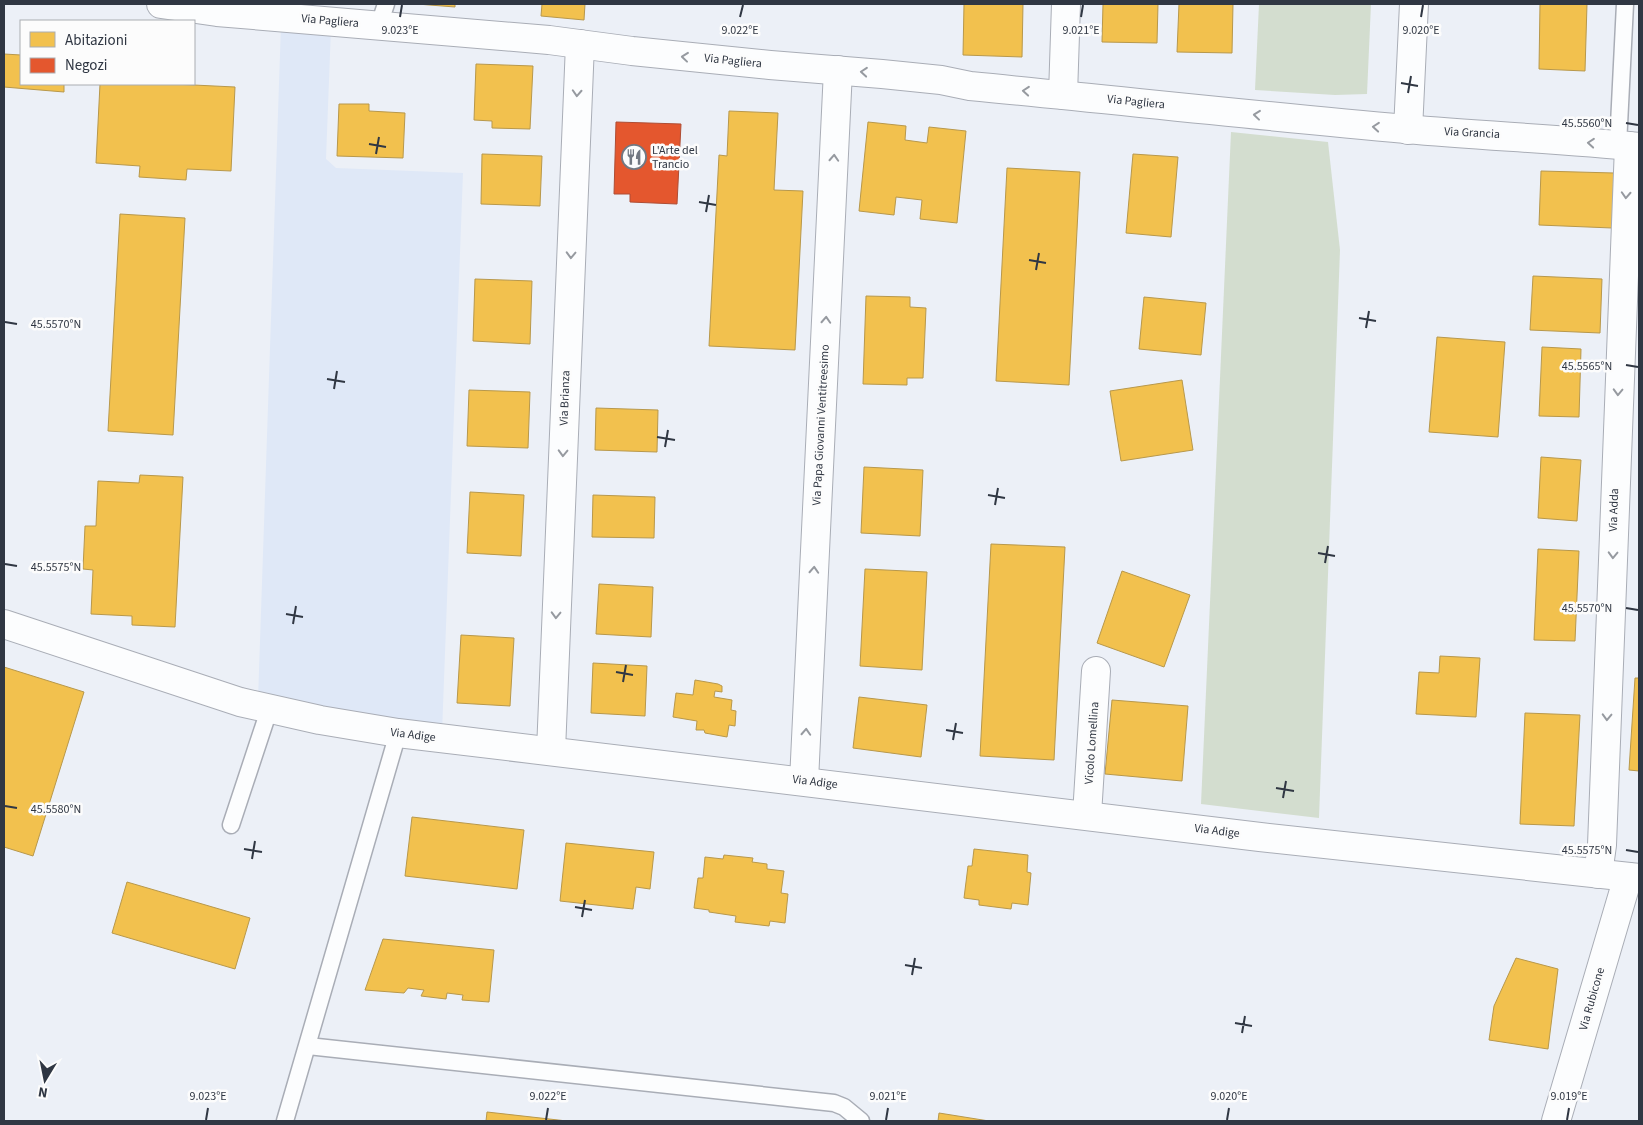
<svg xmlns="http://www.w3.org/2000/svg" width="1643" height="1125" viewBox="0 0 1643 1125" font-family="'Source Sans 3',sans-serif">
	<rect width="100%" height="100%" fill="#ecf0f7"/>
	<!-- built -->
	<path fill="#dfe8f7" d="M281,25L331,28L326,159L336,168L463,173L442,733L258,700Z"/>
	<!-- green -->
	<g fill="#d3ddcf">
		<path d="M1259,4H1371L1367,94L1335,95L1255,90Z"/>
		<path d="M1231,132L1328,142L1340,250L1319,818L1201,804Z"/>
	</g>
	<!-- homes -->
	<g fill="#f2c14e" stroke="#b8984b">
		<path d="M417,4H455V7Z"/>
		<path d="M542,4H585L584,20L541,16Z"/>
		<path d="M964,4H1023L1022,57L963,55Z"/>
		<path d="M1103,4H1158L1157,43L1102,42Z"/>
		<path d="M1179,4H1233L1232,53L1177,52Z"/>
		<path d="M1540,4H1587L1585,71L1539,69Z"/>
		<path d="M4,54L21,55V84H64V92L4,87Z"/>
		<path d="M476,64L533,66L530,129L492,128V121L474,120Z"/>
		<path d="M100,84H173L235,87L231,171L187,169L186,180L139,177L140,166L96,163Z"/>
		<path d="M339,104H369V111L405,113L403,158L337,156Z"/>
		<path d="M729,111L778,113L774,190L803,191L795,350L709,346L719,155L727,156Z"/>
		<path d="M868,122L906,126L905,140L927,143L929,127L966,131L957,223L920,219L922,200L896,197L894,215L859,211Z"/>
		<path d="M482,154L542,156L540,206L481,204Z"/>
		<path d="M1133,154L1178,157L1171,237L1126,233Z"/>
		<path d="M1007,168L1080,172L1069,385L996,381Z"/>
		<path d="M1541,171L1614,173L1612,228L1539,225Z"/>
		<path d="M120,214L185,218L173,435L108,431Z"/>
		<path d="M1533,276L1602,279L1600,333L1530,330Z"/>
		<path d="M475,279L532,281L530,344L473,341Z"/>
		<path d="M866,296L910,297V307L926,308L923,378H907V385L863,384Z"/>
		<path d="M1144,297L1206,303L1201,355L1139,349Z"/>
		<path d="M1437,337L1505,342L1498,437L1429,432Z"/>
		<path d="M1542,347L1581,349L1579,417L1539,416Z"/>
		<path d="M1182,380L1193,450L1121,461L1110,391Z"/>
		<path d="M469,390L530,392L528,448L467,446Z"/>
		<path d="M596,408L658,410L657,452L595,450Z"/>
		<path d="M1541,457L1581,460L1577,521L1538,518Z"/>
		<path d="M864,467L923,470L920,536L861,533Z"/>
		<path d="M140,475L183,477L175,627L132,625V616L91,614L93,570L83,569L85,526H96L98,481L139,483Z"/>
		<path d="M470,492L524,495L521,556L467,553Z"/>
		<path d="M593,495L655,497L654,538L592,537Z"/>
		<path d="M991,544L1065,547L1054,760L980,756Z"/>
		<path d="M1538,549L1579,551L1575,641L1534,640Z"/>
		<path d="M865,569L927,572L922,670L860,666Z"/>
		<path d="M1122,571L1190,595L1164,667L1097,643Z"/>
		<path d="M599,584L653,587L651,637L596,634Z"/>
		<path d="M461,635L514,638L510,706L457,703Z"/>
		<path d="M1440,656L1480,658L1476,717L1416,714L1419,672L1439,673Z"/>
		<path d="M593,663L647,666L645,716L591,713Z"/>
		<path d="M4,667L84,692L33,856L4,847Z"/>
		<path d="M1635,678H1639V771L1629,770Z"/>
		<path d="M695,680L718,684L722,686V692L715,691L714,697L732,700L731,710L736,711L735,726L729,725L727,737L705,733L704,730H696L697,721L673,717L676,693L693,695Z"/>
		<path d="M859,697L927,705L921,757L853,748Z"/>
		<path d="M1112,700L1188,706L1182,781L1105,774Z"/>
		<path d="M1525,713L1580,715L1574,826L1520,824Z"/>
		<path d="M412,817L524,830L517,889L405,876Z"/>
		<path d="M566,843L654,852L650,889L636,887L633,909L560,901Z"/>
		<path d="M974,849L1028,855L1027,872L1031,873L1028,905L1012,903L1011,909L979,905V900L964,898L968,866H972Z"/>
		<path d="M724,855L753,858L752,862L767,864V869L784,871L781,893L788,894L785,923L770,921L769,926L735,922L736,916L709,912V910L694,908L698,878H703L705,857L723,859Z"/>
		<path d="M127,882L250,918L235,969L112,933Z"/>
		<path d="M383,939L494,950L489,1002L462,1000L463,995L447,993L446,999L421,996L424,990L408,988L404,993L365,990Z"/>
		<path d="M1516,958L1558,969L1548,1049L1489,1040L1494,1006Z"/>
		<path d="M487,1112L567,1121H486Z"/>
		<path d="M939,1113L989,1121H938Z"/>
	</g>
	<!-- shops -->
	<path fill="#e4572e" stroke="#ae4d34" d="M616,122L681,124L677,204L630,202V194H614Z"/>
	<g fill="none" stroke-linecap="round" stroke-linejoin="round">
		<defs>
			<g id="service">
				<path d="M379,25L386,4"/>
				<path d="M1618,145L1625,4"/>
				<path d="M231,825L269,710"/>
				<path d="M308,1046L834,1103L844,1107L861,1121"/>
				<path d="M285,1121L398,733"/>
			</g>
			<g id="minor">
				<path d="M161,4L217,12L549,40L632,51L770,65L882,74L941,80L970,86C1115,100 1260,116 1406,129C1483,136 1562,139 1639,147"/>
				<path d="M1063,95L1066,4"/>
				<path d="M1408,130L1414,4"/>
				<path d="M4,624L240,702L320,720L398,733L1260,837L1639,878"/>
				<path d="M551,751L580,44"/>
				<path d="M804,781L838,70"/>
				<path d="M1087,815L1096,671"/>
				<path d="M1598,874L1602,845L1629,146"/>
				<path d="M1556,1121L1628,877"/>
			</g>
		</defs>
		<!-- service casing -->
		<use href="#service" stroke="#a9adb6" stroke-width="19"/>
		<!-- minor casing -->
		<use href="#minor" stroke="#a9adb6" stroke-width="30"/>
		<!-- service -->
		<use href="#service" stroke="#fcfdfe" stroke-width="16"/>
		<!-- minor -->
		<use href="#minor" stroke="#fcfdfe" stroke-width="28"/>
	</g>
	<!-- one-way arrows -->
	<defs><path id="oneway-chevron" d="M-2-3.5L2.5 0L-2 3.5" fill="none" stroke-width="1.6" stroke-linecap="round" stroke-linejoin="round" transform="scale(1.25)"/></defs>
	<g stroke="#969aa0">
		<use href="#oneway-chevron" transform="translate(685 57) rotate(-174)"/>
		<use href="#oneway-chevron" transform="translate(864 72) rotate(-175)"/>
		<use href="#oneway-chevron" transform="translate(1026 91) rotate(-175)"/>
		<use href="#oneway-chevron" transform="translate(577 93) rotate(93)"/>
		<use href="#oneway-chevron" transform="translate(1257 115) rotate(-174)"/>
		<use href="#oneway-chevron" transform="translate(1376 127) rotate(-175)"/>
		<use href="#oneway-chevron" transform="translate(1591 143) rotate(-175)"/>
		<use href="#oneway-chevron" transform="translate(834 158) rotate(-87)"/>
		<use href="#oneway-chevron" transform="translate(1626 195) rotate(93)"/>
		<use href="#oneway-chevron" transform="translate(571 255) rotate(92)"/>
		<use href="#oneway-chevron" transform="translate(826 320) rotate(-87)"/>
		<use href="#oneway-chevron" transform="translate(1618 392) rotate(92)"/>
		<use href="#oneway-chevron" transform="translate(563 453) rotate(92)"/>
		<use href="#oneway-chevron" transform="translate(1613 555) rotate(92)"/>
		<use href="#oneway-chevron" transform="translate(814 570) rotate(-87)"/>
		<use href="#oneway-chevron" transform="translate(556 615) rotate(92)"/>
		<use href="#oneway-chevron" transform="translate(1607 717) rotate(92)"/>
		<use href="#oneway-chevron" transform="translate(806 732) rotate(-87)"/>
	</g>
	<!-- ticks -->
	<path fill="none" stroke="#303743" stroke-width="2" d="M400,17L402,5M740,17L743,5M1081,17L1083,5M1421,17L1423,5M1401,83L1418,86M1408,93L1411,76M1626,123L1638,125M369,144L386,147M376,154L379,137M699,202L716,205M706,212L709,195M1029,260L1046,263M1036,270L1039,253M1359,318L1376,321M5,322L17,324M1366,328L1369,311M1626,365L1638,367M327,379L345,382M334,389L337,371M657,437L675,440M665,447L668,430M988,495L1005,498M995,505L998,488M1318,553L1335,556M1325,563L1328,546M5,564L17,566M1626,608L1638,610M286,614L303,617M293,624L296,606M616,672L633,675M623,682L626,665M946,730L963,733M953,740L956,723M1276,788L1294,791M1283,798L1286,781M5,806L17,808M244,849L262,852M1626,850L1638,852M252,859L255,841M575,907L592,910M582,917L585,900M905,965L922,968M912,975L915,958M1235,1023L1252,1026M1242,1033L1245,1016M206,1120L208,1108M546,1120L548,1108M886,1120L888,1108M1227,1120L1229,1108M1567,1120L1569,1108"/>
	<!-- icons -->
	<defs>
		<symbol id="restaurant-ring" viewBox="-11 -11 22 22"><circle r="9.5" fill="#fcfcfc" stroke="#727882" stroke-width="1.5"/><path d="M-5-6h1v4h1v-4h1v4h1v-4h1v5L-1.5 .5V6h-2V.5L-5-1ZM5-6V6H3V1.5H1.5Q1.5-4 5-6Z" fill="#727882"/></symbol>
	</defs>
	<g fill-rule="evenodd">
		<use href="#restaurant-ring" x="620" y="143" width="28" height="28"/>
	</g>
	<g text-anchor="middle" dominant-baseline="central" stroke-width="5" stroke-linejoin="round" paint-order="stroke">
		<!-- street labels -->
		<g font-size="12" fill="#303743" stroke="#fcfcfc">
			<text transform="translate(330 21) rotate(5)">Via Pagliera</text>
			<text transform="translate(733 61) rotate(6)">Via Pagliera</text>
			<text transform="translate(1136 102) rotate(6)">Via Pagliera</text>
			<text transform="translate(1472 133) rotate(3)">Via Grancia</text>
			<text transform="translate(565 398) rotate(-88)">Via Brianza</text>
			<text transform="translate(821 425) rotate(-87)">Via Papa Giovanni Ventitreesimo</text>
			<text transform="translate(1614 510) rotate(-88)">Via Adda</text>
			<text transform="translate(413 735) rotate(7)">Via Adige</text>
			<text transform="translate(1092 743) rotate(-86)">Vicolo Lomellina</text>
			<text transform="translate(815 782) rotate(7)">Via Adige</text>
			<text transform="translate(1217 831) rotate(7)">Via Adige</text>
			<text transform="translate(1592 999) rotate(-74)">Via Rubicone</text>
		</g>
		<!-- poi labels -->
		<g font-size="12" fill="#303743" stroke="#fcfcfc" text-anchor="start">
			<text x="652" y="150">L'Arte del<tspan x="652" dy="14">Trancio</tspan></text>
		</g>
	</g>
	<g font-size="12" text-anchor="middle" fill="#303743" stroke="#fcfcfc" stroke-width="5" stroke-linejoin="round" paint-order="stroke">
		<text x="400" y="34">9.023°E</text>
		<text x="740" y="34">9.022°E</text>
		<text x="1081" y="34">9.021°E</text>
		<text x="1421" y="34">9.020°E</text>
		<text x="1587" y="127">45.5560°N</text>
		<text x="56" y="328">45.5570°N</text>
		<text x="1587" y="370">45.5565°N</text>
		<text x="56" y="571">45.5575°N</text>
		<text x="1587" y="612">45.5570°N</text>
		<text x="56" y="813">45.5580°N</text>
		<text x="1587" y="854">45.5575°N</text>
		<text x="208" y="1100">9.023°E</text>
		<text x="548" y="1100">9.022°E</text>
		<text x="888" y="1100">9.021°E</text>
		<text x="1229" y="1100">9.020°E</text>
		<text x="1569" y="1100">9.019°E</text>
	</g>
	<!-- border -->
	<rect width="1643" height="1125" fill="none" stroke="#303743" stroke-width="10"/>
	<!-- legend -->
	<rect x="20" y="20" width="175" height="65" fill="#fcfcfc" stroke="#aaadb2"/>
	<rect x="30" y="32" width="25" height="15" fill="#f2c14e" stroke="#aaadb2"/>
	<text x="65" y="45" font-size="15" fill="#303743">Abitazioni</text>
	<rect x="30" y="58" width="25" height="15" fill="#e4572e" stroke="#aaadb2"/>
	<text x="65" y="70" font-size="15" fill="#303743">Negozi</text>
	<!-- north arrow -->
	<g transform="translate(45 1080) rotate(190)" stroke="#fcfcfc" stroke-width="4" paint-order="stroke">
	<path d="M0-4L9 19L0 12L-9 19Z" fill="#303743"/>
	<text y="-8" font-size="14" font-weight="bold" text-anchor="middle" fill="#303743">N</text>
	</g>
</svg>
